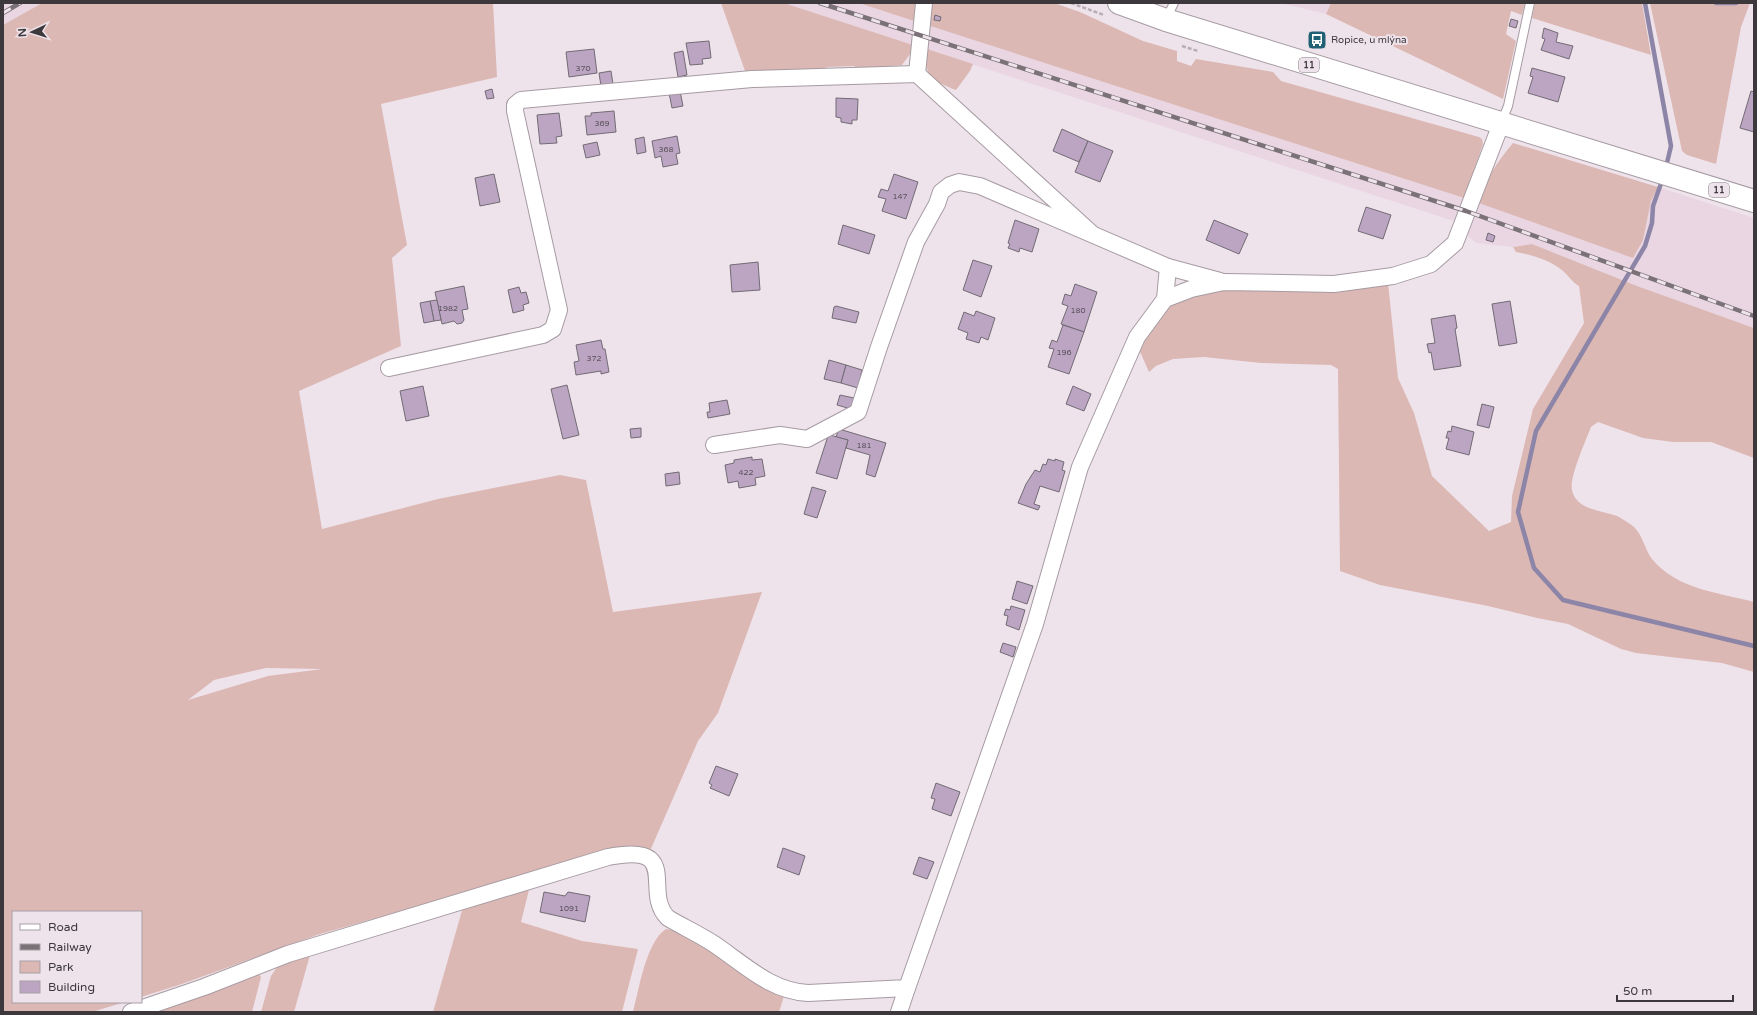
<svg xmlns="http://www.w3.org/2000/svg" width="1757" height="1015" viewBox="0 0 1757 1015" font-family="'Varela Round',sans-serif">
	<rect width="100%" height="100%" fill="#efe3eb"/>
	<!-- built -->
	<g fill="#e9d6e2">
		<path d="M3,3H42L3,25Z"/>
		<path d="M784,3H859L1476,202L1643,240L1651,201L1658,187L1754,218V328L1637,286L1532,244L1513,247L1476,243L1468,236L1469,226Z"/>
		<path d="M1280,3H1331L1326,14Z"/>
	</g>
	<!-- green -->
	<g fill="#dcb8b5" fill-rule="evenodd">
		<path d="M42,3H493L497,77L381,104L407,245L392,258L401,346L299,391L322,529L438,499L560,475L586,480L613,612L762,592L718,713L698,741L650,851L401,911L320,934L179,985L141,997V912H13V1002H125L92,1012H3V25ZM266,668L322,669L268,676L188,700L214,680Z"/>
		<path d="M721,3H784L913,45L910,54L902,65L859,69L854,66L827,67L820,72L745,71Z"/>
		<path d="M859,3H916L917,22Z"/>
		<path d="M930,3H1054L1080,12L1143,41L1177,51V61L1191,66L1196,59L1273,72L1281,81L1479,137L1482,139L1483,144L1464,198L927,25Z"/>
		<path d="M1331,3H1525L1522,15L1511,11L1506,34L1516,41L1503,99L1326,14Z"/>
		<path d="M1535,3H1642L1651,55L1532,18Z"/>
		<path d="M1650,3H1750L1741,27L1716,164L1687,155L1682,151Z"/>
		<path d="M927,49L973,64L970,71L956,90C933,81 923,78 927,49Z"/>
		<path d="M1513,143L1658,187L1651,201L1643,240L1633,258L1476,202C1485,180 1498,161 1513,143Z"/>
		<path d="M1532,244L1637,286L1754,328V458L1711,442H1673L1643,438L1598,422L1591,427C1586,440 1569,478 1572,490C1576,510 1601,510 1617,516C1621,518 1626,521 1630,524C1642,531 1644,548 1652,559C1676,589 1720,593 1754,602V672L1722,663L1636,653L1621,649L1568,624L1537,618L1488,606L1380,585L1340,571L1338,369L1331,365L1261,363L1204,357L1173,359L1156,366L1149,372L1138,347L1157,316L1174,300L1206,291L1388,283L1398,378L1414,413L1432,476L1489,531L1511,522L1512,496L1533,409L1584,323L1579,286C1572,282 1569,276 1563,271C1550,260 1532,255 1516,252L1513,247Z"/>
		<path d="M529,890L521,922L582,941L638,949L622,1012H433L463,907Z"/>
		<path d="M666,929L676,931L704,945L784,996L779,1012H633C639,989 646,942 666,929Z"/>
		<path d="M310,955L294,1012H261L271,976L277,967Z"/>
		<path d="M258,973L261,977L252,1012H149Z"/>
	</g>
	<g fill="none" stroke-linecap="round" stroke-linejoin="round">
		<!-- stream -->
		<g stroke="#8c85a7" stroke-width="4.5">
			<path d="M1645,3L1671,146L1666,167"/>
			<path d="M1716,3H1736"/>
			<path d="M1663,178L1653,206L1652,223L1645,246L1536,431L1518,512L1534,568L1563,600L1754,646"/>
		</g>
	</g>
	<!-- building -->
	<g fill="#bba5c3" stroke="#726b74">
		<path d="M935,15L941,17L940,21L934,20Z"/>
		<path d="M1511,19L1518,21L1516,28L1509,26Z"/>
		<path d="M1544,28L1558,33L1556,42L1573,46L1569,59L1541,50L1545,39L1542,38Z"/>
		<path d="M709,41L711,58L702,59L703,64L690,65L686,43Z"/>
		<path d="M594,49L597,73L569,77L566,52Z"/>
		<path d="M683,51L687,75L678,77L674,53Z"/>
		<path d="M1532,68L1565,77L1558,102L1528,93L1533,77L1530,76Z"/>
		<path d="M611,71L613,84L601,86L599,73Z"/>
		<path d="M492,89L494,98L487,99L485,91Z"/>
		<path d="M680,91L683,106L672,108L669,93Z"/>
		<path d="M1751,91L1754,92V132L1740,128Z"/>
		<path d="M836,98L858,99L857,120H852V124L841,122V118L836,117Z"/>
		<path d="M614,111L616,132L587,135L585,116H591V113Z"/>
		<path d="M559,113L562,136L556,137L557,143L540,144L537,115Z"/>
		<path d="M1062,129L1088,141L1079,162L1053,151Z"/>
		<path d="M677,136L680,153L676,154L678,164L663,167L661,156L655,158L652,141Z"/>
		<path d="M644,137L646,152L637,154L635,139Z"/>
		<path d="M1088,141L1113,151L1100,182L1075,172Z"/>
		<path d="M597,142L600,155L586,158L583,145Z"/>
		<path d="M494,174L500,202L480,206L475,178Z"/>
		<path d="M894,174L918,182L906,219L882,211L886,199L878,197L881,189L888,191Z"/>
		<path d="M1366,207L1391,215L1383,239L1358,231Z"/>
		<path d="M1015,220L1039,229L1032,252L1020,248L1019,252L1008,248L1010,244L1008,243Z"/>
		<path d="M1214,220L1248,234L1239,254L1206,240Z"/>
		<path d="M843,225L875,235L869,254L838,244Z"/>
		<path d="M1488,233L1495,236L1493,242L1486,240Z"/>
		<path d="M973,260L992,266L981,297L963,290Z"/>
		<path d="M758,262L760,290L732,292L730,265Z"/>
		<path d="M1075,284L1097,292L1084,332L1061,324L1068,306L1062,304L1065,294L1071,296Z"/>
		<path d="M464,286L468,309L462,310L464,320L462,323L457,324L454,321L442,324L435,292Z"/>
		<path d="M519,287L521,293L526,292L529,303L523,305L524,310L513,313L508,290Z"/>
		<path d="M437,300L441,320L434,321L430,301Z"/>
		<path d="M430,301L434,321L424,323L420,303Z"/>
		<path d="M1510,301L1517,343L1499,346L1492,304Z"/>
		<path d="M836,306L859,312L856,323L832,318L834,307Z"/>
		<path d="M976,311L995,318L988,340L981,337L979,343L966,339L968,333L958,329L964,312L974,316Z"/>
		<path d="M1455,315L1457,328L1455,329L1461,366L1434,370L1431,352L1429,353L1427,344L1435,343L1431,319Z"/>
		<path d="M1063,325L1084,332L1069,374L1048,367L1054,349L1049,348L1052,340L1057,342Z"/>
		<path d="M601,340L603,349H605L609,372L601,374V371L576,375L574,362L579,361L576,345Z"/>
		<path d="M829,360L846,365L841,383L824,379Z"/>
		<path d="M846,365L862,370L858,388L841,383Z"/>
		<path d="M567,385L579,435L563,439L551,389Z"/>
		<path d="M423,386L429,416L406,421L400,391Z"/>
		<path d="M1073,386L1091,394L1084,411L1066,404Z"/>
		<path d="M840,395L854,398L851,409L837,405Z"/>
		<path d="M727,400L730,414L708,418L707,412H710L709,403Z"/>
		<path d="M1482,404L1494,407L1489,428L1477,425Z"/>
		<path d="M1452,426L1474,432L1469,455L1446,449L1449,438H1446L1448,431L1451,432Z"/>
		<path d="M641,428V437L631,438L630,429Z"/>
		<path d="M839,429L886,443L875,477L866,474L870,455L846,448L848,440L836,437Z"/>
		<path d="M830,435L848,440L837,479L816,473L828,436Z"/>
		<path d="M752,457V460L762,459L765,476L755,478L756,485L739,488L738,481L728,483L725,465L734,463V460Z"/>
		<path d="M1048,459L1055,461V459L1064,462L1062,470L1065,471L1059,492L1040,486L1034,504L1040,506L1038,510L1018,503L1026,484L1035,470L1040,472L1043,464L1046,465Z"/>
		<path d="M679,472L680,484L666,486L665,474Z"/>
		<path d="M812,487L826,491L817,518L804,514Z"/>
		<path d="M1017,581L1033,586L1027,604L1012,599Z"/>
		<path d="M1011,606L1025,610L1019,630L1006,625L1008,616L1004,615L1006,609L1010,610Z"/>
		<path d="M1003,643L1016,647L1013,657L1000,652Z"/>
		<path d="M716,766L738,774L729,796L710,788L712,785L709,783Z"/>
		<path d="M936,783L960,792L951,816L932,809L935,799L931,798Z"/>
		<path d="M783,848L805,856L799,875L777,867Z"/>
		<path d="M919,857L934,862L927,879L913,874Z"/>
		<path d="M544,892L565,896L568,892L590,896L585,922L540,912Z"/>
	</g>
	<g fill="none" stroke-linecap="round" stroke-linejoin="round">
		<defs>
			<g id="lane">
				<path d="M1166,19L1174,3"/>
				<path d="M1501,123L1508,106L1530,3"/>
			</g>
			<g id="street">
				<path d="M917,74L924,3"/>
				<path d="M1165,299L1168,267L1220,281"/>
				<path d="M389,368L543,335L553,329L559,310L515,111V105L521,100L752,79L917,74L1091,233"/>
				<path d="M714,445L780,435L807,439L858,412L879,347L916,242L937,204L941,192L950,185L959,182L980,186L1168,267"/>
				<path d="M131,1012L204,987L288,954L608,857C684,842 641,892 668,918C683,927 699,934 714,944C744,964 770,991 808,993L907,988L1035,624L1080,467L1137,337L1165,299L1191,289L1224,282L1334,284L1393,276L1431,264L1455,243L1501,124"/>
				<path d="M899,1012L907,988"/>
			</g>
			<path id="primary" d="M1119,3L1166,20L1754,201"/>
		</defs>
		<!-- lane casing -->
		<use href="#lane" stroke="#a69ba2" stroke-width="10"/>
		<!-- street casing -->
		<use href="#street" stroke="#a69ba2" stroke-width="18"/>
		<!-- primary casing -->
		<use href="#primary" stroke="#a69ba2" stroke-width="24"/>
		<!-- path -->
		<g stroke="#b8aeb4" stroke-width="2.5" stroke-dasharray="4 2" stroke-linecap="butt">
			<path d="M1071,3L1104,15"/>
			<path d="M1182,46L1198,51"/>
		</g>
		<!-- lane -->
		<use href="#lane" stroke="#fff" stroke-width="8"/>
		<!-- street -->
		<use href="#street" stroke="#fff" stroke-width="16"/>
		<!-- primary -->
		<use href="#primary" stroke="#fff" stroke-width="22"/>
		<defs>
			<g id="rail">
				<path d="M820,3L1466,211L1754,316"/>
				<path d="M3,13L20,3"/>
			</g>
		</defs>
		<!-- rail casing -->
		<use href="#rail" stroke="#7a7277" stroke-width="4.5"/>
		<!-- rail -->
		<use href="#rail" stroke="#efe3eb" stroke-width="3" stroke-dasharray="9" stroke-linecap="butt"/>
	</g>
	<!-- icons -->
	<defs>
		<symbol id="bus-square" viewBox="-11 -11 22 22"><rect x="-9" y="-9" width="18" height="18" rx="4" fill="#216176" stroke="#efe3eb"/><path d="M-5-6H5V4H4V6H2V4H-2V6H-4V4H-5ZM-3.5-4V0h7V-4ZM-3.5 1.2v1.5H-2V1.2ZM2 1.2v1.5H3.5V1.2Z" fill="#fff"/></symbol>
	</defs>
	<g fill-rule="evenodd">
		<use href="#bus-square" x="1306" y="29" width="22" height="22"/>
	</g>
	<g text-anchor="middle" dominant-baseline="central" stroke-width="4" stroke-linejoin="round" paint-order="stroke">
		<!-- number labels -->
		<g font-size="8" fill="#5c535d">
			<text x="583" y="68">370</text>
			<text x="602" y="123">369</text>
			<text x="666" y="149">368</text>
			<text x="900" y="196">147</text>
			<text x="448" y="308">1982</text>
			<text x="1078" y="310">180</text>
			<text x="1064" y="352">196</text>
			<text x="594" y="358">372</text>
			<text x="864" y="445">181</text>
			<text x="746" y="472">422</text>
			<text x="569" y="908">1091</text>
		</g>
		<!-- shield labels -->
		<g fill="#efe3eb" stroke="#726b70" stroke-width="1">
			<rect x="1299" y="58" width="20" height="14" rx="3"/>
			<rect x="1709" y="183" width="20" height="14" rx="3"/>
		</g>
		<g font-size="9" font-weight="bold" fill="#3d383b">
			<text x="1309" y="65">11</text>
			<text x="1719" y="190">11</text>
		</g>
		<!-- poi labels -->
		<g font-size="10" fill="#3d383b" stroke="#efe3eb" text-anchor="start">
			<text x="1331" y="40">Ropice, u mlýna</text>
		</g>
	</g>
	<!-- border -->
	<rect width="1757" height="1015" fill="none" stroke="#3d383b" stroke-width="8"/>
	<!-- legend -->
	<rect x="12" y="911" width="130" height="92" fill="#efe3eb" stroke="#a89fa5"/>
	<rect x="20" y="924" width="20" height="6" fill="#ffffff" stroke="#a89fa5"/>
	<text x="48" y="931" font-size="12" fill="#3d383b">Road</text>
	<rect x="20" y="944" width="20" height="6" fill="#7a7277" stroke="#a89fa5"/>
	<text x="48" y="951" font-size="12" fill="#3d383b">Railway</text>
	<rect x="20" y="961" width="20" height="12" fill="#dcb8b5" stroke="#a89fa5"/>
	<text x="48" y="971" font-size="12" fill="#3d383b">Park</text>
	<rect x="20" y="981" width="20" height="12" fill="#bba5c3" stroke="#a89fa5"/>
	<text x="48" y="991" font-size="12" fill="#3d383b">Building</text>
	<!-- north arrow -->
	<g transform="translate(32 32) rotate(266)" stroke="#efe3eb" stroke-width="3" paint-order="stroke">
	<path d="M0-3L7 15L0 10L-7 15Z" fill="#3d383b"/>
	<text y="-6" font-size="11" font-weight="bold" text-anchor="middle" fill="#3d383b">N</text>
	</g>
	<!-- scale -->
	<path d="M1617 995v6h116v-6" fill="none" stroke="#3d383b" stroke-width="2"/>
	<text x="1623" y="995" font-size="12" fill="#3d383b" stroke="#efe3eb" stroke-width="3" paint-order="stroke">50 m</text>
</svg>
